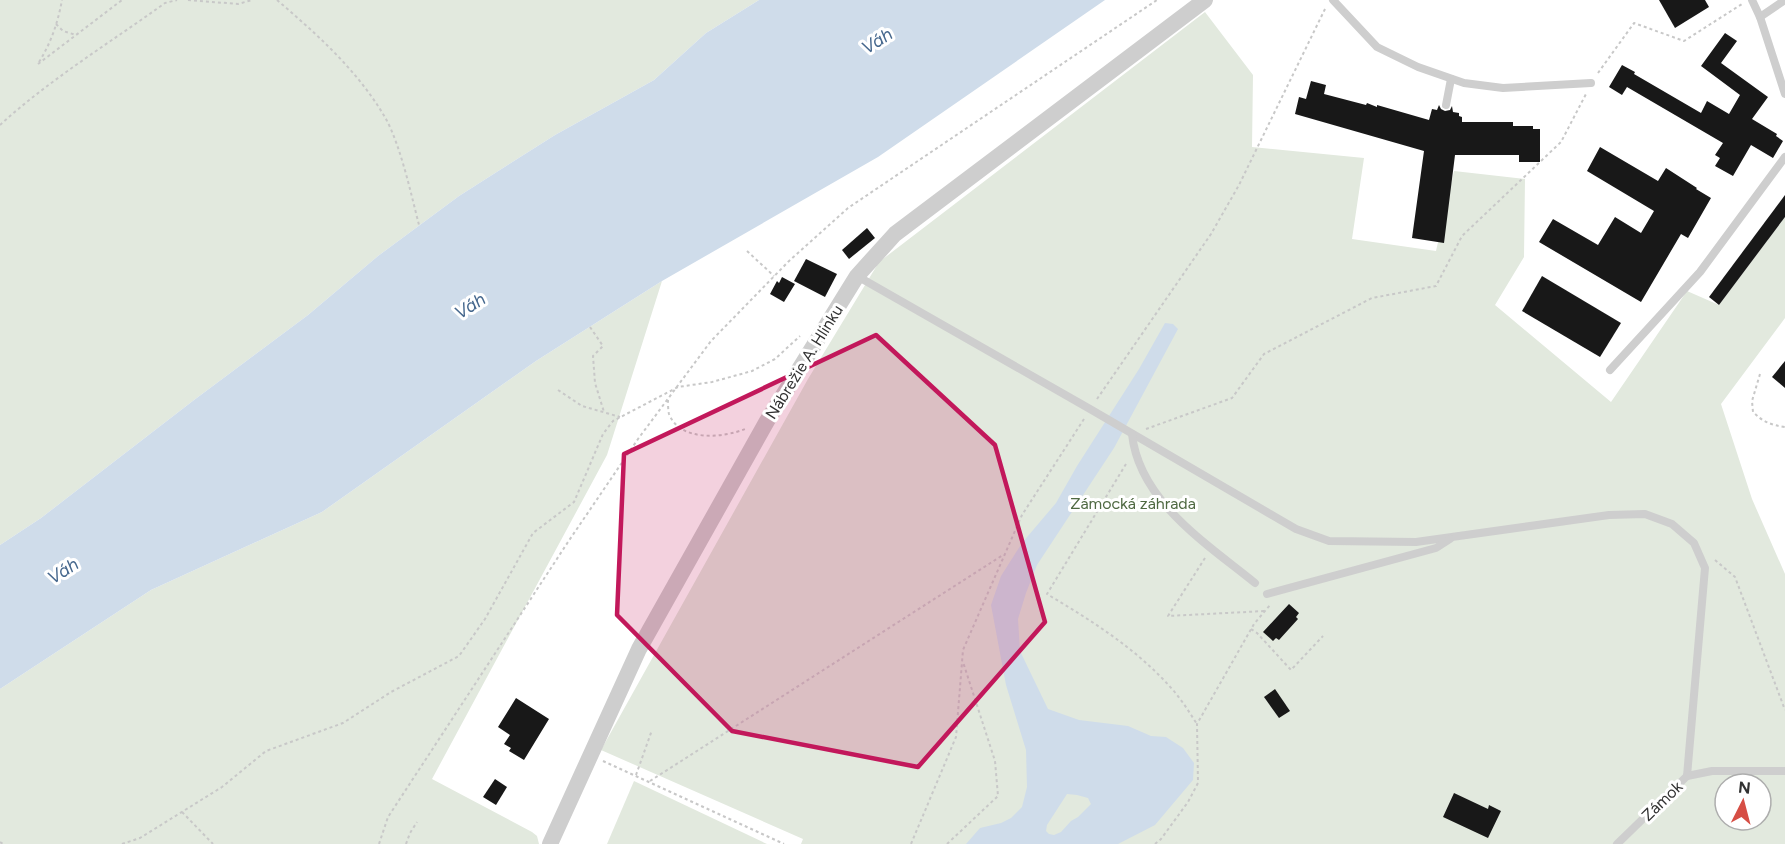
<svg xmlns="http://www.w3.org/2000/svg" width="1785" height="844" viewBox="0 0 1785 844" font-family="Figtree,sans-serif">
	<rect width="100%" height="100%" fill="#fff"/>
	<!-- green -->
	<g fill="#e2e9de" fill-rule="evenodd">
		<path d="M0,0H759L706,33L654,80L555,135L459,196L378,256L308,315L194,400L41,518L0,545Z"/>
		<path d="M1205,12L1253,75L1252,147L1364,158L1352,239L1436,251L1454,171L1525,179L1524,257L1495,305L1611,402L1687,291L1719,305L1785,217V318L1721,404L1752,499L1785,574V844H801L803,839L601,750L808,379L879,262ZM1725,784H1761V820H1725Z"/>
		<path d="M662,281L607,455L432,779L532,832L537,836L539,844H0V689L151,590L322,512L536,361Z"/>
		<path d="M634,781L767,844H607Z"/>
	</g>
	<!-- water -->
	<g fill="#cfdcea" fill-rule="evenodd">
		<path d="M759,0H1105L878,157L662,281L536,361L322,512L151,590L0,689V545L41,518L194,400L308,315L378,256L459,196L555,135L654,80L706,33Z"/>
		<path d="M1165,323L1173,324L1178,329L1114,448L1037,565L1026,593L1018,619L1020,651L1048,709L1079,720L1128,726L1151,736L1166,737L1183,748L1194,763L1193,780L1155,825L1118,844H966L980,828L1001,823L1011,818L1022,807L1027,787L1026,750L1006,685L991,605L1001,576L1022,543L1056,503L1077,466L1139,369ZM1067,794L1077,795L1088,798L1091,804L1078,817L1071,821L1061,832L1054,835L1049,834L1046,831L1047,825Z"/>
	</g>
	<!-- building -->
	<g fill="#181818">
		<path d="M1659,0H1705L1709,7L1675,28Z"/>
		<path d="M1725,33L1737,41L1721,63L1768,97L1752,119L1777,134L1776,136L1783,141L1773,158L1751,145L1733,176L1715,166L1720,158L1715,155L1723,143L1627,87L1622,95L1609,87L1622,65L1635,72L1634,74L1701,113L1707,101L1729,114L1740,95L1701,66Z"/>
		<path d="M1311,81L1326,85L1324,94L1366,105L1367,103L1377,107V105L1429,120L1432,109L1437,110L1439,105L1441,109L1445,111L1450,110L1452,106L1453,112L1459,113V116L1462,117V122H1513V126H1533V129H1540V162H1519V155H1455L1444,243L1412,238L1424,151L1295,114L1299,97L1306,99Z"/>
		<path d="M1600,147L1658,181L1666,168L1697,188L1696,189L1711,198L1688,238L1681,234L1641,302L1539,242L1553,219L1598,245L1615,217L1641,233L1654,211L1587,171Z"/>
		<path d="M1785,195V217L1719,305L1709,297Z"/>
		<path d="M867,228L875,238L849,259L842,250Z"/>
		<path d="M806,259L837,274L825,297L794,281Z"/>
		<path d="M1542,276L1621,323L1600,357L1522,311Z"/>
		<path d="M782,277L795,284L784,302L770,294L777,281L779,283Z"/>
		<path d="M1785,361V388L1772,377Z"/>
		<path d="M1289,604L1299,613L1296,617L1298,619L1279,640L1276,638L1273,641L1263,632Z"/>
		<path d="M1275,689L1290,711L1279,718L1264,697Z"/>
		<path d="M516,698L549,719L524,760L509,751L511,748L504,744L510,735L498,727Z"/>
		<path d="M495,779L507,787L496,805L483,797Z"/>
		<path d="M1454,793L1488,809L1489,805L1501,811L1488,838L1443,817Z"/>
	</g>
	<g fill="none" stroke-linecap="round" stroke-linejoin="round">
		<!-- path -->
		<g stroke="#c8c8c8" stroke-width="2" stroke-dasharray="3 3" stroke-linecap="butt">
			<path d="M188,0L238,4L252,0"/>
			<path d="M277,0C318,35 359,72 386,119C401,147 411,194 419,225"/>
			<path d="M56,24L63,31L76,35"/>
			<path d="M39,62C51,43 58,22 62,0"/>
			<path d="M38,64L122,0"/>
			<path d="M1598,73L1634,23L1684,41L1742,4"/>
			<path d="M0,125C49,80 111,42 165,3L177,0"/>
			<path d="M747,251L774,276"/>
			<path d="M590,327L603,346L593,356L595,383L604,412"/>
			<path d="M1760,374L1752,401L1753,412C1763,422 1771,425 1785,427"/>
			<path d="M558,390L582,406L620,417"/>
			<path d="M1097,399L1211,234L1239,185L1325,9"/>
			<path d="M668,400C668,404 668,410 669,414C680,442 723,438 745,429"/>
			<path d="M1146,429L1232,398L1264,354L1372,298L1436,286L1462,236L1561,142L1586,94"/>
			<path d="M1126,464L1047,594C1092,621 1137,649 1172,689C1182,700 1189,712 1197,724"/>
			<path d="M1205,558L1168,616L1265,611"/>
			<path d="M1715,560L1735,577L1785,710"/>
			<path d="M1251,629L1257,633L1291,670L1323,636"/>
			<path d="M603,761L784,844"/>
			<path d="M636,775L652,730"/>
			<path d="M650,781L1003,555"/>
			<path d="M182,812L213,844"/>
			<path d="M0,842L3,844"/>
			<path d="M122,844L140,838L222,787L266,751L343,723L391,692L459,656L485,619L533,533L574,502L603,434L613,421L678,387L712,382L752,371L775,359L800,336"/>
			<path d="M379,844L388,817L568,542L638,439L711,341L788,262L848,208L1157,0"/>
			<path d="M406,844L410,833L417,822"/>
			<path d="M911,844L956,737L963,650L1022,515L1084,419"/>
			<path d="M947,844L998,796L995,761L963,662"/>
			<path d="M1155,844L1161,839L1188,802L1198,783L1197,724L1254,624L1270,605"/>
		</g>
		<!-- lane -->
		<g stroke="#cecece" stroke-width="8">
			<path d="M1333,0L1377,47L1418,67L1464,83L1503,88L1591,83"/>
			<path d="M1752,0L1760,17L1785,94"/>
			<path d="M1760,17L1785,0"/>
			<path d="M1446,105L1451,79"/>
			<path d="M857,276L1090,409L1296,529L1329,541L1416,542L1609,515L1645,514L1672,524L1694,543L1705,568L1687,776"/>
			<path d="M1610,370L1700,272L1785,157"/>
			<path d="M1132,434C1139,501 1207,544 1255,583"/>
			<path d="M1267,594L1436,548L1450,539"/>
			<path d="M1617,844L1687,776L1712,771H1785"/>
		</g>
		<!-- street -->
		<path stroke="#cecece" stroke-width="16" d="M550,844L639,649L767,421L857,276L895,234L1205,0"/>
	</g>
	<!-- marked area -->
	<path fill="#c2185b" fill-opacity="0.2" stroke="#c2185b" stroke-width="4.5" stroke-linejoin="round" d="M876,335L995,445L1045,622L918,767L732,731L617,615L624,454Z"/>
	<g text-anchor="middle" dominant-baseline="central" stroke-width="6" stroke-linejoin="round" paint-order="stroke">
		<!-- street labels -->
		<g font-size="16" fill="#313131" stroke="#fff">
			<text transform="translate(804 362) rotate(-58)">Nábrežie A. Hlinku</text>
			<text transform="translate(1662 801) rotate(-44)">Zámok</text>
		</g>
		<!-- park labels -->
		<g font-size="16" fill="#4f6942" stroke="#fff">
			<text x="1133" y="503">Zámocká záhrada</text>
		</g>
		<!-- water labels -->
		<g font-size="18" font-style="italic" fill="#45678d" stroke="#fff">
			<text transform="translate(877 41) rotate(-33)">Váh</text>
			<text transform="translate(470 306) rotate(-33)">Váh</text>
			<text transform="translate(63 571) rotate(-33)">Váh</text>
		</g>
	</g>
	<!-- north arrow -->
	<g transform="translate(1743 802) rotate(6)"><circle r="28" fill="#ffffff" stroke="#adadad" stroke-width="1.5"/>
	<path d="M0-4.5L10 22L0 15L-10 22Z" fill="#d64e45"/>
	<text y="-9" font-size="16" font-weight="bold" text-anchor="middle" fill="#313131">N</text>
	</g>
</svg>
